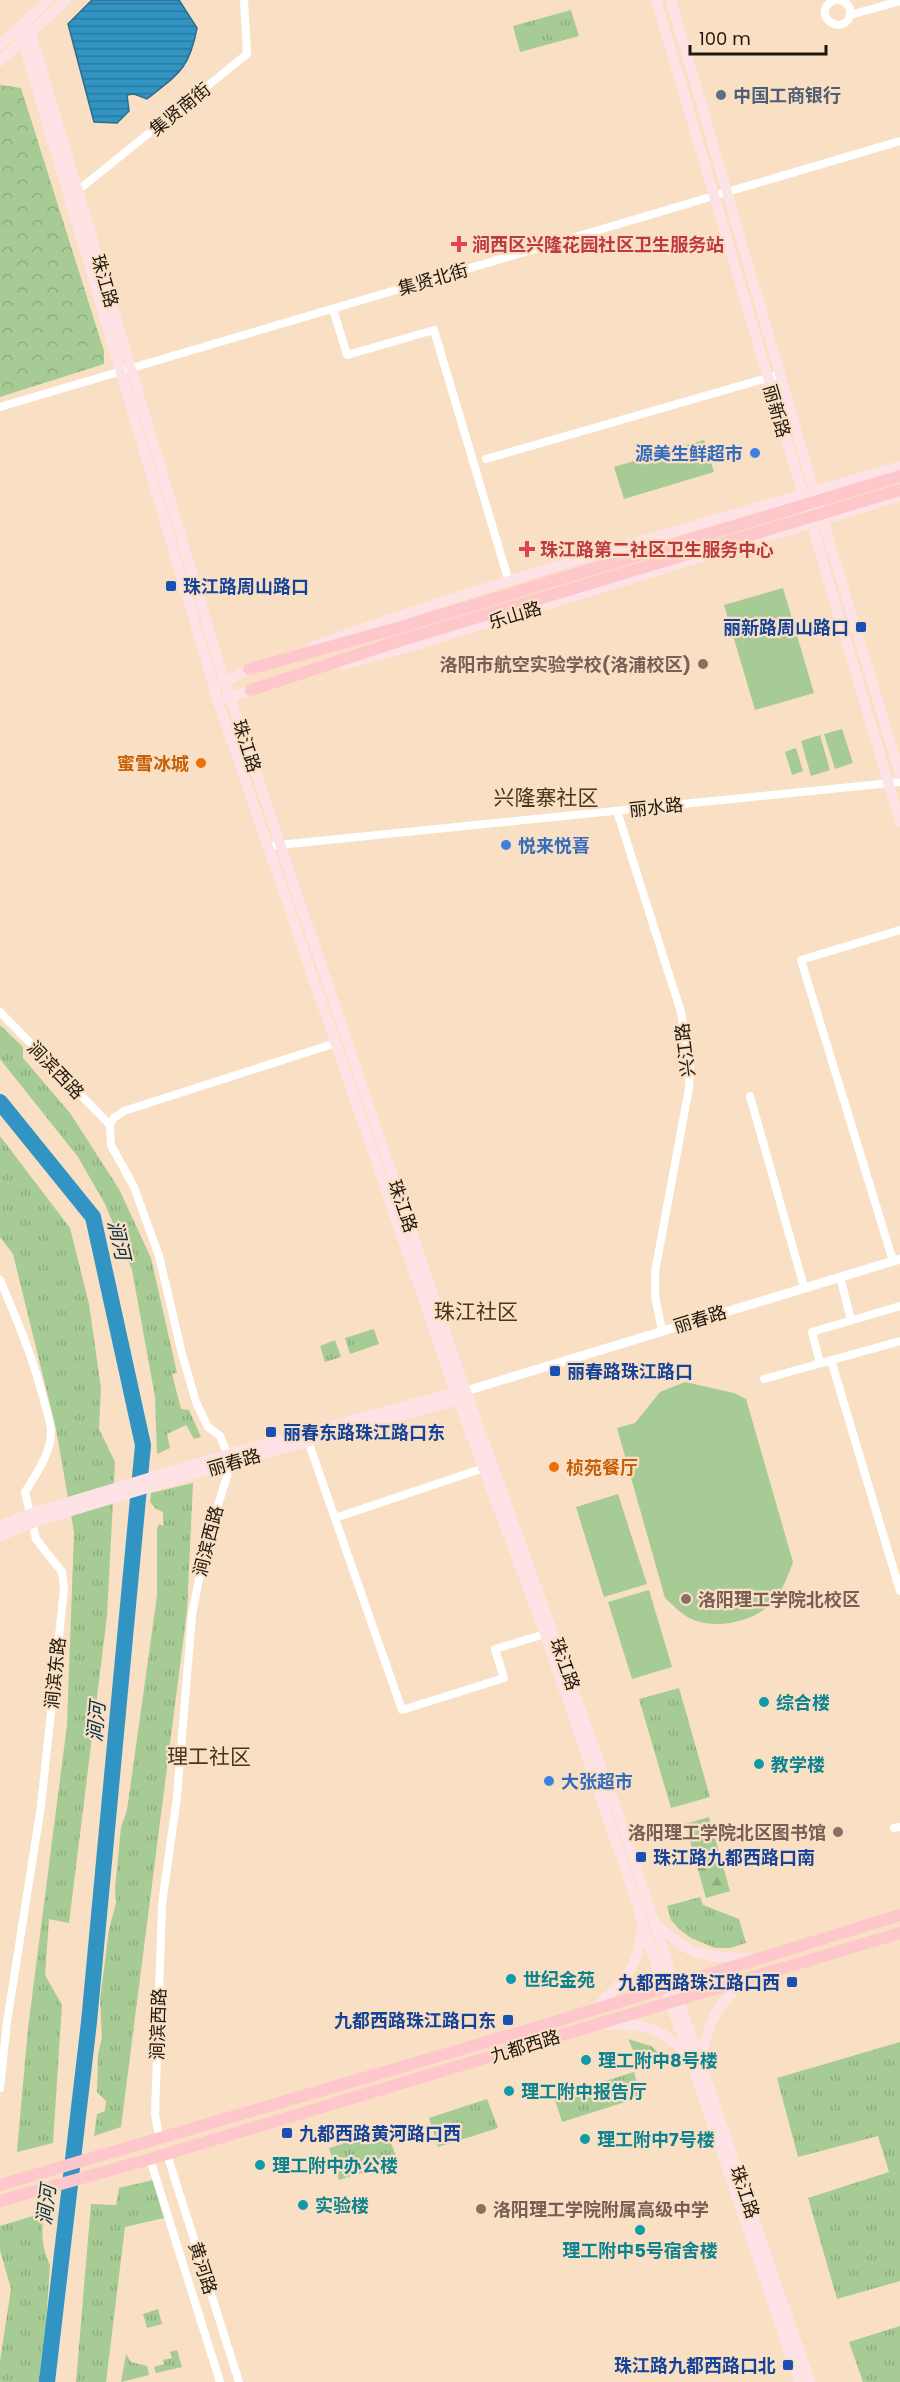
<svg xmlns="http://www.w3.org/2000/svg" width="900" height="2382" viewBox="0 0 900 2382" font-family="Poppins,'Noto Sans SC',sans-serif">
	<defs>
		<pattern id="grass-tufts" width="24" height="20" patternUnits="userSpaceOnUse" patternTransform="scale(1.5)"><rect width="24" height="20" fill="#a6cb94"/><path d="M3 7l-1-3M5 7V3M7 7l1-3M15 17l-1-3M17 17v-4M19 17l1-3" fill="none" stroke="#8fae7e"/></pattern>
		<pattern id="forest-firs" width="22" height="20" patternUnits="userSpaceOnUse" patternTransform="scale(1.5)"><rect width="22" height="20" fill="#a6cb94"/><path d="M5 1l3.5 6h-7zM16 11l3.5 6h-7z" fill="#8fae7e"/></pattern>
		<pattern id="park-crowns" width="20" height="18" patternUnits="userSpaceOnUse" patternTransform="scale(1.5)"><rect width="20" height="18" fill="#a6cb94"/><path d="M2 6a3 3 0 1 1 6 0M12 15a3 3 0 1 1 6 0" fill="none" stroke="#8fae7e"/></pattern>
		<pattern id="water-rules" width="6" height="5" patternUnits="userSpaceOnUse" patternTransform="scale(1.5)"><rect width="6" height="5" fill="#3194c3"/><path d="M0 2.5h6" fill="none" stroke="#29789d"/></pattern>
	</defs>
	<rect width="100%" height="100%" fill="#f9e0c4"/>
	<!-- grass -->
	<g fill="url(#grass-tufts)">
		<path d="M571,10L579,36L520,52L513,26Z"/>
		<path d="M0,1025L23,1047V1058L70,1113L119,1189L151,1258L177,1373L172,1374L181,1409L189,1410L201,1437L194,1439L186,1425L167,1434L170,1448L157,1454L155,1397L132,1270L105,1204L78,1157L0,1059Z"/>
		<path d="M0,1136L70,1228L89,1304L101,1388L99,1429L115,1462L107,1616L69,1923L49,1919L45,1975L62,2005L53,2143L17,2152L28,2028L67,1725L74,1532L56,1429L13,1254L0,1237Z"/>
		<path d="M374,1329L379,1344L350,1354L345,1338Z"/>
		<path d="M335,1340L341,1357L325,1362L320,1346Z"/>
		<path d="M193,1483L187,1611L121,2127L94,2136L97,2114L105,2111L106,2101L97,2092L98,2054L102,2038L100,2000L109,1929L116,1903L115,1889L121,1827L127,1810L157,1596V1529L159,1524L163,1526V1512L156,1509L150,1502L151,1493Z"/>
		<path d="M679,1688L710,1797L671,1808L639,1699Z"/>
		<path d="M700,1897L703,1905L739,1919L746,1943L730,1948H715L691,1938L680,1930L671,1920L667,1906Z"/>
		<path d="M628,2039L651,2046L664,2058L640,2066Z"/>
		<path d="M900,2042V2281L837,2299L808,2198L889,2172L878,2136L798,2157L777,2078Z"/>
		<path d="M634,2072L641,2097L562,2122L554,2097Z"/>
		<path d="M487,2099L498,2128L438,2147L429,2118Z"/>
		<path d="M386,2130L398,2161L339,2180L329,2148Z"/>
		<path d="M153,2180L164,2218L125,2227L106,2382H76L91,2204L116,2205L119,2188Z"/>
		<path d="M43,2213C42,2232 41,2247 50,2265L42,2382H0V2361L11,2289L0,2250V2226Z"/>
		<path d="M158,2309L162,2324L147,2328L143,2314Z"/>
		<path d="M900,2326V2382H863L849,2342Z"/>
		<path d="M177,2350L182,2367L156,2373L154,2367L164,2364L163,2360L172,2358L170,2352Z"/>
		<path d="M126,2354L131,2362L147,2366L149,2375L121,2382Z"/>
	</g>
	<!-- forest -->
	<path fill="url(#forest-firs)" d="M709,1817L730,1891L706,1898L685,1824Z"/>
	<!-- park -->
	<path fill="url(#park-crowns)" d="M0,85L21,88L104,351V364L0,397Z"/>
	<!-- garden -->
	<g fill="#a6cb94">
		<path d="M704,440L714,472L624,499L614,467Z"/>
		<path d="M783,588L814,693L755,710L724,605Z"/>
		<path d="M842,729L853,763L835,769L824,734Z"/>
		<path d="M820,735L830,770L811,776L801,741Z"/>
		<path d="M796,748L803,771L792,775L785,752Z"/>
		<path d="M685,1382L734,1393L746,1399L793,1562C787,1578 780,1599 765,1609C745,1624 708,1630 686,1616C679,1612 672,1604 665,1598L617,1428L635,1423L660,1392Z"/>
		<path d="M618,1494L647,1584L604,1597L576,1507Z"/>
		<path d="M649,1590L672,1667L632,1679L608,1602Z"/>
	</g>
	<!-- water -->
	<path fill="url(#water-rules)" stroke="#2c6e8c" stroke-width="1.5" d="M92,0H179L197,28C189,70 178,74 147,99L134,94L127,95L129,111L117,123L94,122L68,24Z"/>
	<g fill="none" stroke-linecap="round" stroke-linejoin="round">
		<!-- river -->
		<path stroke="#3194c3" stroke-width="16" d="M0,1102L93,1217L143,1445L89,2022L47,2382"/>
		<!-- minor -->
		<g stroke="#fff" stroke-width="8">
			<path d="M834,0C808,15 844,38 850,15C852,6 844,0 836,0"/>
			<path d="M850,15L900,1"/>
			<path d="M76,192L247,54L244,0"/>
			<path d="M333,309L347,355L434,330L509,582"/>
			<path d="M0,407L900,141"/>
			<path d="M486,459L781,374"/>
			<path d="M617,811L681,1012L690,1061L689,1088L655,1272V1296L662,1330"/>
			<path d="M269,846L900,782"/>
			<path d="M0,1012L110,1125L111,1145L134,1187L159,1256L182,1354L196,1402L208,1427L220,1436L231,1463L206,1544L192,1615L177,1797L162,1904L155,2115L160,2140"/>
			<path d="M750,1096L804,1287"/>
			<path d="M110,1125L114,1118L124,1111L336,1043"/>
			<path d="M893,1261L801,960L900,930"/>
			<path d="M840,1277L851,1320"/>
			<path d="M0,1280C17,1320 32,1355 43,1397C46,1409 51,1421 51,1433C51,1453 35,1476 25,1492L36,1539L62,1572L64,1589L41,1806L7,2022L0,2088"/>
			<path d="M831,1360L900,1591"/>
			<path d="M820,1363L812,1332L900,1306"/>
			<path d="M764,1379L900,1341"/>
			<path d="M308,1441L402,1710L504,1678L495,1649L545,1634"/>
			<path d="M335,1518L481,1469"/>
			<path d="M894,1828L900,1827"/>
			<path d="M167,2154L239,2382"/>
			<path d="M150,2159L220,2382"/>
		</g>
		<!-- tertiary -->
		<path stroke="#fff" stroke-width="9" d="M466,1391L900,1259"/>
		<!-- secondary -->
		<g stroke="#fee3e6" stroke-width="10">
			<path d="M656,0L900,822"/>
			<path d="M671,0L814,491L900,774"/>
			<path d="M27,20L221,670L462,1380L628,1842L679,2000L810,2382"/>
			<path d="M19,28L218,701L458,1400L545,1634L638,1907L643,1927L694,2069L799,2382"/>
			<path d="M0,45L49,0"/>
			<path d="M0,61L66,0"/>
			<path d="M311,647C504,577 703,524 900,466"/>
			<path d="M343,665L416,645L900,496"/>
			<path d="M220,684L257,666"/>
			<path d="M225,699L259,688"/>
			<path d="M0,1526L35,1512L225,1455L460,1391"/>
			<path d="M0,1536L38,1521L231,1463L458,1400L461,1397"/>
			<path d="M656,1923C693,1960 702,1955 752,1959"/>
			<path d="M594,2009C623,1982 637,1971 642,1930"/>
			<path d="M606,2025C637,2023 666,2027 685,2055"/>
			<path d="M701,2063C706,2029 717,1998 748,1981"/>
		</g>
		<!-- primary -->
		<g stroke="#fec7cc" stroke-width="12">
			<path d="M249,669L394,629L900,476"/>
			<path d="M251,690L399,641L900,490"/>
			<path d="M0,2185L551,2023L900,1915"/>
			<path d="M0,2201L150,2159L900,1933"/>
		</g>
	</g>
	<!-- markers -->
	<circle fill="#5c6f8a" stroke="#f9e0c4" stroke-width="2" cx="721" cy="95" r="6"/>
	<g fill="#e0444e" stroke="#f9e0c4" stroke-width="2">
		<path d="M456 235h6v6h6v6h-6v6h-6v-6h-6v-6h6z"/>
		<path d="M524 540h6v6h6v6h-6v6h-6v-6h-6v-6h6z"/>
	</g>
	<g fill="#3f7fe0" stroke="#f9e0c4" stroke-width="2">
		<circle cx="755" cy="453" r="6"/>
		<circle cx="506" cy="845" r="6"/>
		<circle cx="549" cy="1781" r="6"/>
	</g>
	<g fill="#1a4fb4" stroke="#f9e0c4" stroke-width="2">
		<rect x="165" y="580" width="12" height="12" rx="3"/>
		<rect x="855" y="621" width="12" height="12" rx="3"/>
		<rect x="549" y="1365" width="12" height="12" rx="3"/>
		<rect x="265" y="1426" width="12" height="12" rx="3"/>
		<rect x="635" y="1851" width="12" height="12" rx="3"/>
		<rect x="786" y="1976" width="12" height="12" rx="3"/>
		<rect x="502" y="2014" width="12" height="12" rx="3"/>
		<rect x="281" y="2127" width="12" height="12" rx="3"/>
		<rect x="782" y="2359" width="12" height="12" rx="3"/>
	</g>
	<g fill="#8d6e63" stroke="#f9e0c4" stroke-width="2">
		<circle cx="703" cy="664" r="6"/>
		<circle cx="686" cy="1599" r="6"/>
		<circle cx="838" cy="1832" r="6"/>
		<circle cx="481" cy="2209" r="6"/>
	</g>
	<g fill="#e8710a" stroke="#f9e0c4" stroke-width="2">
		<circle cx="201" cy="763" r="6"/>
		<circle cx="554" cy="1467" r="6"/>
	</g>
	<g fill="#0f9aa8" stroke="#f9e0c4" stroke-width="2">
		<circle cx="764" cy="1702" r="6"/>
		<circle cx="759" cy="1764" r="6"/>
		<circle cx="511" cy="1979" r="6"/>
		<circle cx="586" cy="2060" r="6"/>
		<circle cx="509" cy="2091" r="6"/>
		<circle cx="585" cy="2139" r="6"/>
		<circle cx="260" cy="2165" r="6"/>
		<circle cx="303" cy="2205" r="6"/>
		<circle cx="640" cy="2230" r="6"/>
	</g>
	<g text-anchor="middle" dominant-baseline="central" stroke-width="4.5" stroke-linejoin="round" paint-order="stroke">
		<!-- service labels -->
		<g font-size="18" font-weight="bold" fill="#4e5e75" stroke="#f9e0c4" text-anchor="start">
			<text x="733" y="95">中国工商银行</text>
		</g>
		<!-- street labels -->
		<g font-size="18" fill="#20170d" stroke="#f9e0c4">
			<text transform="translate(180 109) rotate(-39)">集贤南街</text>
			<text transform="translate(433 279) rotate(-16)">集贤北街</text>
			<text transform="translate(105 281) rotate(74)">珠江路</text>
			<text transform="translate(777 411) rotate(74)">丽新路</text>
			<text transform="translate(515 615) rotate(-17)">乐山路</text>
			<text transform="translate(247 746) rotate(72)">珠江路</text>
			<text transform="translate(656 807) rotate(-6)">丽水路</text>
			<text transform="translate(685 1050) rotate(-97)">兴江路</text>
			<text transform="translate(56 1070) rotate(46)">涧滨西路</text>
			<text transform="translate(403 1206) rotate(71)">珠江路</text>
			<text transform="translate(700 1319) rotate(-17)">丽春路</text>
			<text transform="translate(234 1462) rotate(-16)">丽春路</text>
			<text transform="translate(208 1541) rotate(-76)">涧滨西路</text>
			<text transform="translate(565 1664) rotate(70)">珠江路</text>
			<text transform="translate(55 1673) rotate(-84)">涧滨东路</text>
			<text transform="translate(158 2024) rotate(-88)">涧滨西路</text>
			<text transform="translate(525 2046) rotate(-17)">九都西路</text>
			<text transform="translate(745 2192) rotate(71)">珠江路</text>
			<text transform="translate(203 2268) rotate(72)">黄河路</text>
		</g>
		<!-- health labels -->
		<g font-size="18" font-weight="bold" fill="#be3a42" stroke="#f9e0c4" text-anchor="start">
			<text x="472" y="244">涧西区兴隆花园社区卫生服务站</text>
			<text x="540" y="549">珠江路第二社区卫生服务中心</text>
		</g>
		<!-- shop labels -->
		<g font-size="18" font-weight="bold" fill="#366cbe" stroke="#f9e0c4" text-anchor="start">
			<text x="743" y="453" text-anchor="end">源美生鲜超市</text>
			<text x="518" y="845">悦来悦喜</text>
			<text x="561" y="1781">大张超市</text>
		</g>
		<!-- transit labels -->
		<g font-size="18" font-weight="bold" fill="#164399" stroke="#f9e0c4" text-anchor="start">
			<text x="183" y="586">珠江路周山路口</text>
			<text x="849" y="627" text-anchor="end">丽新路周山路口</text>
			<text x="567" y="1371">丽春路珠江路口</text>
			<text x="283" y="1432">丽春东路珠江路口东</text>
			<text x="653" y="1857">珠江路九都西路口南</text>
			<text x="780" y="1982" text-anchor="end">九都西路珠江路口西</text>
			<text x="496" y="2020" text-anchor="end">九都西路珠江路口东</text>
			<text x="299" y="2133">九都西路黄河路口西</text>
			<text x="776" y="2365" text-anchor="end">珠江路九都西路口北</text>
		</g>
		<!-- education labels -->
		<g font-size="18" font-weight="bold" fill="#785e54" stroke="#f9e0c4" text-anchor="end">
			<text x="691" y="664">洛阳市航空实验学校(洛浦校区)</text>
			<text x="698" y="1599" text-anchor="start">洛阳理工学院北校区</text>
			<text x="826" y="1832">洛阳理工学院北区图书馆</text>
			<text x="493" y="2209" text-anchor="start">洛阳理工学院附属高级中学</text>
		</g>
		<!-- food labels -->
		<g font-size="18" font-weight="bold" fill="#c56008" stroke="#f9e0c4" text-anchor="end">
			<text x="189" y="763">蜜雪冰城</text>
			<text x="566" y="1467" text-anchor="start">桢苑餐厅</text>
		</g>
		<!-- culture labels -->
		<g font-size="18" font-weight="bold" fill="#0d838f" stroke="#f9e0c4" text-anchor="start">
			<text x="776" y="1702">综合楼</text>
			<text x="771" y="1764">教学楼</text>
			<text x="523" y="1979">世纪金苑</text>
			<text x="598" y="2060">理工附中8号楼</text>
			<text x="521" y="2091">理工附中报告厅</text>
			<text x="597" y="2139">理工附中7号楼</text>
			<text x="272" y="2165">理工附中办公楼</text>
			<text x="315" y="2205">实验楼</text>
			<text x="640" y="2250" text-anchor="middle">理工附中5号宿舍楼</text>
		</g>
		<!-- water labels -->
		<g font-size="20" font-style="italic" fill="#093448" stroke="#f9e0c4">
			<text transform="translate(119 1240) rotate(77)">涧河</text>
			<text transform="translate(96 1722) rotate(-85)">涧河</text>
			<text transform="translate(46 2205) rotate(-83)">涧河</text>
		</g>
		<!-- quarter labels -->
		<g font-size="21" fill="#49351e" stroke="#f9e0c4">
			<text x="546" y="797">兴隆寨社区</text>
			<text x="476" y="1311">珠江社区</text>
			<text x="209" y="1756">理工社区</text>
		</g>
	</g>
	<!-- scale -->
	<path d="M690 45v9h136v-9" fill="none" stroke="#20170d" stroke-width="3"/>
	<text x="699" y="45" font-size="18" fill="#20170d" stroke="#f9e0c4" stroke-width="4.5" paint-order="stroke">100 m</text>
</svg>
